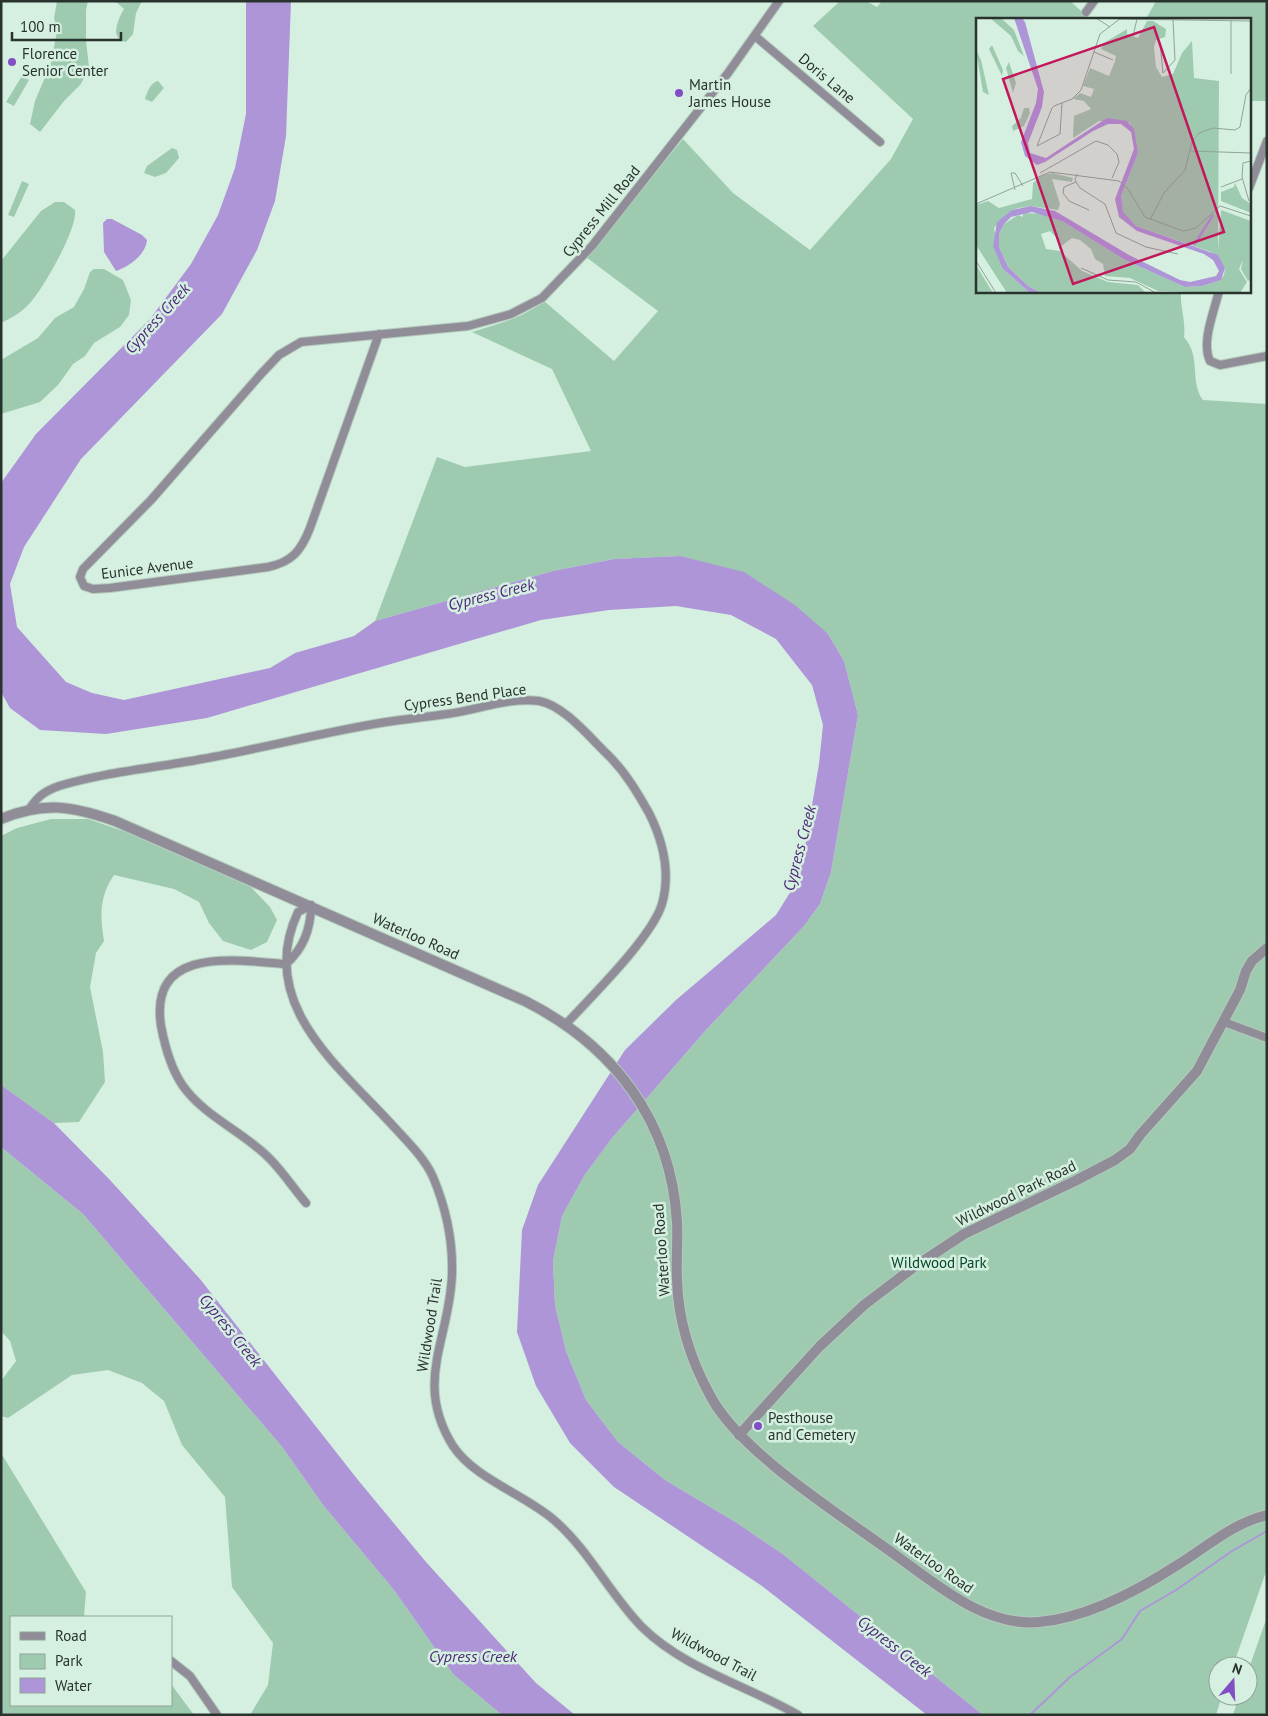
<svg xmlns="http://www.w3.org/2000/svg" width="1268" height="1716" viewBox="0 0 1268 1716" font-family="'PT Sans',sans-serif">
	<rect width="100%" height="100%" fill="#d5f0e0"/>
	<!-- green -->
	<g fill="#9ecbb0">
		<path d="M57,1H88L86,10V41L89,67L81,84L64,101L40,132L30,124L35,101L51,63L57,31L54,18Z"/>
		<path d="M115,1H142L136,13L133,34L126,42C109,39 118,19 124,9Z"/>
		<path d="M840,1H866L877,7L882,1H1070L1090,19H977V291H1181C1180,308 1186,321 1184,337C1202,358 1189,381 1203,400L1267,404V1569L1233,1666H1218V1696H1222L1216,1715H983L784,1555L737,1523L665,1480L618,1442L586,1400L566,1351L555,1305L553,1261L562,1216L584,1176L612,1138L706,1030L804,926L820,904L831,872L858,715L844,661L828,634L680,556L614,559L553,571L375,621L437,457L465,467L591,451L552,369L472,332C498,324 523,318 544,301L614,361L658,311L586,257L683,139L733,193L810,250L891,159L913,119L813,26Z"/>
		<path d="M1156,1H1267V101H1249V19H1146Z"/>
		<path d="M22,76L29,80L14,106L6,102Z"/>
		<path d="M158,81L164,88L152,102L145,99C147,92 151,82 158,81Z"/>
		<path d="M172,148L177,150L179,158L166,173L155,177L144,173L147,166Z"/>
		<path d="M22,181L29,184L14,217L8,215Z"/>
		<path d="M55,202H64L75,210C78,228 43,289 30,303C22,312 12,318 1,323V261L41,211Z"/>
		<path d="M94,269H104L123,280L131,300L129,315L120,327L94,343L85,356L73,364L58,385L40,402L1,414V360L38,338L55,318L74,307L84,289L90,272Z"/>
		<path d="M51,819H88L126,832L251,887L270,907L277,920L267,942L251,950L223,941L209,923L199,902L174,889L114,875C99,897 100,916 104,941L96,953L90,987L103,1052L105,1082L79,1122L54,1123L1,1085V836L17,828Z"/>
		<path d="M1,1147L83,1214L283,1448L323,1505L394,1590L453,1674L502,1715H250L268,1685L273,1643L232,1587L225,1497L182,1445L164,1401L142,1383L108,1370L72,1375L8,1418L1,1416V1381L16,1361L10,1341L1,1331Z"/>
		<path d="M1,1453L86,1592L84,1617H11V1705H171V1684L194,1715H1Z"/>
		<path d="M1267,1617V1715H1233L1239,1696H1248V1671Z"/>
	</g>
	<!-- water -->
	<g fill="#ae95d8">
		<path d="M246,1H291L286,136L275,201L257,250L222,314L81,459L24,547L10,584L17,627L66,682L92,693L124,700L270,668L295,653L354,636L375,621L553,571L614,559L680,556L744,572L795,605L828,634L844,661L858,715L831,872L820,904L804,926L706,1030L612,1138L584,1176L562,1216L553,1261L555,1305L566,1351L586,1400L618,1442L665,1480L737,1523L784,1555L983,1715H927L762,1586L614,1487L570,1443L536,1386L517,1332L522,1230L538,1185L625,1050L676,1000L776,915L791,891L802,864L819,764L823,725L812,685L776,639L731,615L676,606L609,610L541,620L207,718L106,734L40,730L10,708L1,692V483L36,434L150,319L191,264L218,215L235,168L246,114Z"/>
		<path d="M107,219H112L142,235L147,240C146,254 129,267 116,271L104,252L103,223Z"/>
		<path d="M1,1085L54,1123L110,1180L200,1279L358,1480L426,1562L536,1683L575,1715H502L453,1674L394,1590L323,1505L283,1448L83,1214L1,1147Z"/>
	</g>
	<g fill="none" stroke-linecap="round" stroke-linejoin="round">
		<!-- stream -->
		<path stroke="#ae95d8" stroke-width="2" d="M1030,1715L1070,1677L1122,1639L1140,1611L1176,1590L1232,1551L1267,1531"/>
		<defs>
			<g id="minor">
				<path d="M1086,12L1094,1"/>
				<path d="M755,36L880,142"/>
				<path d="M1249,188L1267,141"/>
				<path d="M1219,291C1214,312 1201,342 1210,361L1220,365L1267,356"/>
				<path d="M379,334L310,528C301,551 292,562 268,567L110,588L93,589L84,586L80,577L83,569L151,500L261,374L279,355L301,342L468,326L511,314L542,298L592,246L728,73L779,1"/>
				<path d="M30,808C38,796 45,791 59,786C105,772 155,768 202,759C264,748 324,732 386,722C406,719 427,717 447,714C477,710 509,697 539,701C564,705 591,739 609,756C626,773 637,792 649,813C663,841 671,872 662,904C652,937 592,996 566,1024"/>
				<path d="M286,964C303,949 311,929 311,905L298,912C255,1004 340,1067 395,1128C409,1143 425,1159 433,1177C446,1208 453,1241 452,1274C450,1339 413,1382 453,1446C475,1479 524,1494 554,1520C590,1551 610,1595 643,1628C685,1669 748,1686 798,1715"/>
				<path d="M286,964C233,960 149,946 161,1026C165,1047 171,1069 183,1086C205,1117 244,1132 270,1159C283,1172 294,1189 306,1203"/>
				<path d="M1224,1022L1267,1038"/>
				<path d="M171,1661L190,1676L217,1715"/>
			</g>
			<g id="tertiary">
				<path d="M1,819C44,801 72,806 115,821L525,1001C614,1046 671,1121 677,1222C678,1241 676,1260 677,1279C678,1320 691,1361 711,1397C741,1453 841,1515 894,1554C936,1584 984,1627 1039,1622C1086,1618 1139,1590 1179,1564C1208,1546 1233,1523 1267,1515"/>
				<path d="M739,1435L819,1347L864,1305L914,1267L964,1234L1075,1181L1115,1160L1130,1149L1140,1135L1197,1071L1240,990L1246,971L1252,961L1267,948"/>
			</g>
		</defs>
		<!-- minor casing -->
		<use href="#minor" stroke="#b3cabc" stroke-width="10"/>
		<!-- tertiary casing -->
		<use href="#tertiary" stroke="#b3cabc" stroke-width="12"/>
		<!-- minor -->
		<use href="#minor" stroke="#918d98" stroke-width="8"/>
		<!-- tertiary -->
		<use href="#tertiary" stroke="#918d98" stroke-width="10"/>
	</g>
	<!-- markers -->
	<g fill="#824ec5" stroke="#d5f0e0" stroke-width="2">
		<circle cx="12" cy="62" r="5"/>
		<circle cx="679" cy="93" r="5"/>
		<circle cx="758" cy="1426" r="5"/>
	</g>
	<g text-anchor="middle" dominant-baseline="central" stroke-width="5" stroke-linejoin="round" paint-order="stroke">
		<!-- poi labels -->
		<g font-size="15" fill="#29332d" stroke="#d5f0e0" text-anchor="start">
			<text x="22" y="53">Florence<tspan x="22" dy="17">Senior Center</tspan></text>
			<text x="689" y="84">Martin<tspan x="689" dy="17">James House</tspan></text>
			<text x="768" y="1417">Pesthouse<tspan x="768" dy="17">and Cemetery</tspan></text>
		</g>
		<!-- street labels -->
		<g font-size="15" fill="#29332d" stroke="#d5f0e0">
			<text transform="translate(827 78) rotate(40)">Doris Lane</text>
			<text transform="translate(601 211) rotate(-51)">Cypress Mill Road</text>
			<text transform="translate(147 568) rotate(-7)">Eunice Avenue</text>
			<text transform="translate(465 697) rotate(-8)">Cypress Bend Place</text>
			<text transform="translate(416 936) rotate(24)">Waterloo Road</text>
			<text transform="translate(1016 1193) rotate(-26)">Wildwood Park Road</text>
			<text transform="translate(661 1250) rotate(-94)">Waterloo Road</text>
			<text transform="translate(429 1325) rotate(-81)">Wildwood Trail</text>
			<text transform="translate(934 1563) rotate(35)">Waterloo Road</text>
			<text transform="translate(714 1654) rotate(28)">Wildwood Trail</text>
		</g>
		<!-- park labels -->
		<g font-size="15" fill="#03452a" stroke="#d5f0e0">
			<text x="939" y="1262">Wildwood Park</text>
		</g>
		<!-- water labels -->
		<g font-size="16" font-style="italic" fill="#4c2877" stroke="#d5f0e0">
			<text transform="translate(157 318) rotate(-48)">Cypress Creek</text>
			<text transform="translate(491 594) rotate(-14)">Cypress Creek</text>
			<text transform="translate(799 848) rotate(-75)">Cypress Creek</text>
			<text transform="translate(231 1330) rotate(51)">Cypress Creek</text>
			<text transform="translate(895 1646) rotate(38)">Cypress Creek</text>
			<text x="473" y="1656">Cypress Creek</text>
		</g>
	</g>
	<!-- overview -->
	<g transform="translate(976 18)">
		<rect width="275" height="275" fill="#d5f0e0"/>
		<path d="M14,0H25L38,12L48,38L42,33L35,18ZM171,3H177L190,11L189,19L180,22L178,29L180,49L186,59L197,56L206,35L216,23L218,60L243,63L242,232L245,192L275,203V261L272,263L265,251L267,242L263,251L271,264L264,275L182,273L154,260L129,258L127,246L119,241L115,231L104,222L96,220L83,230L84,223L74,213L65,216L70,231L84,233L106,253L132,264L162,267L170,275H65L52,268L32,249L23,229V216L28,206L42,197L47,199V195L69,196L86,203L149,242L209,269L226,268L244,262L248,257L249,250L235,234L160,208L146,194L145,178L162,135L154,105L123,103L97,120L98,98L115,91L108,83L97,81L104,75L115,79L118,71L107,68L114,50L133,58L139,43L140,38L125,31L128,25L151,11V16L162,20ZM16,27L27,52L26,58L13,31ZM0,32L5,42L13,77L7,74ZM33,44L40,65L37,75L30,50ZM48,90H53L54,95L48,108L37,113L36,108L45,100ZM76,155L97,160L96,164L76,161L84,186L82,192L55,188L43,190L36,192L18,210L27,251L54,275H31L0,227V187L12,183L23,190L56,181L57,165L66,157ZM259,165L266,180L275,186V195L245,183V174L258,169ZM0,247L17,275H0Z" fill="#9ecbb0"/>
		<path d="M38,0H46L49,4L68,74L66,89L52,125L54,135L70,140L131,100L151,103L158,111L162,135L145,178L147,194L160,208L242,237L249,250L245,262L226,268L209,269L149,242L86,203L56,194L35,199L28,206L23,216V229L32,249L52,268L65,275H54L27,251L17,228L21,204L36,192L55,188L79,193L153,237L204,262L214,264L240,258L243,253L237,242L228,236L161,213L143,199L139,181L158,131L155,114L145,106H132L117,113L69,144L61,147L49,138L45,124L60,85L62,71Z" fill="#ae95d8"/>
		<path fill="none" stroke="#ae95d8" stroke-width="2.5" d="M218,227L237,197"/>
		<path fill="none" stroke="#90a498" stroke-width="1" d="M120,0L134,9M143,1L275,3M157,18L161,1M184,24L187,55L199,42L197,2M275,24V58M118,34L137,42M255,56V3M86,85L84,116L61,128L76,90L78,88L96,81L105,72L124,16L145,0M215,133L275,135M64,155L120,123L132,127L141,136L143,144L136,160M101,156L99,162L104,170L129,186L140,215L170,229L202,236M100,164L88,169L87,175L93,183L113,192M245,169L266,161M39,172L35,155H39L47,168M273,183L266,159L267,145L275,143M0,186L74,154L143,163L152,171L169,199L207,213L220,210L244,188L275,198M174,202L188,175L209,152L216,124L223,115L237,110L259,112L264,109L270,77L275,70M0,243L20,275M105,250L132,262L160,264L180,275"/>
		<path fill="#c2185b" fill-opacity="0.15" stroke="#c2185b" stroke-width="2.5" d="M178,9L248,214L97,266L27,61Z"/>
		<rect width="275" height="275" fill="none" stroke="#29332d" stroke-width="2.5"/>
	</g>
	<!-- border -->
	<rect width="1268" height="1716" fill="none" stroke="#29332d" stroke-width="5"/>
	<!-- legend -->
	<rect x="10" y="1616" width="162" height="90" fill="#d5f0e0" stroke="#90a498"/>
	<rect x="20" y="1632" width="25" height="8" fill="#918d98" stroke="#90a498"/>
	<text x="55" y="1641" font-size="15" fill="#29332d">Road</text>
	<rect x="20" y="1654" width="25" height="15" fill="#9ecbb0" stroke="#90a498"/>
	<text x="55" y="1666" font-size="15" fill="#29332d">Park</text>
	<rect x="20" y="1678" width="25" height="15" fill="#ae95d8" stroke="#90a498"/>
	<text x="55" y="1691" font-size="15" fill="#29332d">Water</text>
	<!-- north arrow -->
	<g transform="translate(1233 1681) rotate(19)"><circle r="24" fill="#d5f0e0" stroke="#90a498"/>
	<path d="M0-4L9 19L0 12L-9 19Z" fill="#824ec5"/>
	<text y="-8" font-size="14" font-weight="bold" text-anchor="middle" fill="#29332d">N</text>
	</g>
	<!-- scale -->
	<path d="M12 32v8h109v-8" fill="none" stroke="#29332d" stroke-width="2.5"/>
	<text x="20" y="32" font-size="15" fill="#29332d" stroke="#d5f0e0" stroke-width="4" paint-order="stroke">100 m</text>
</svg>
